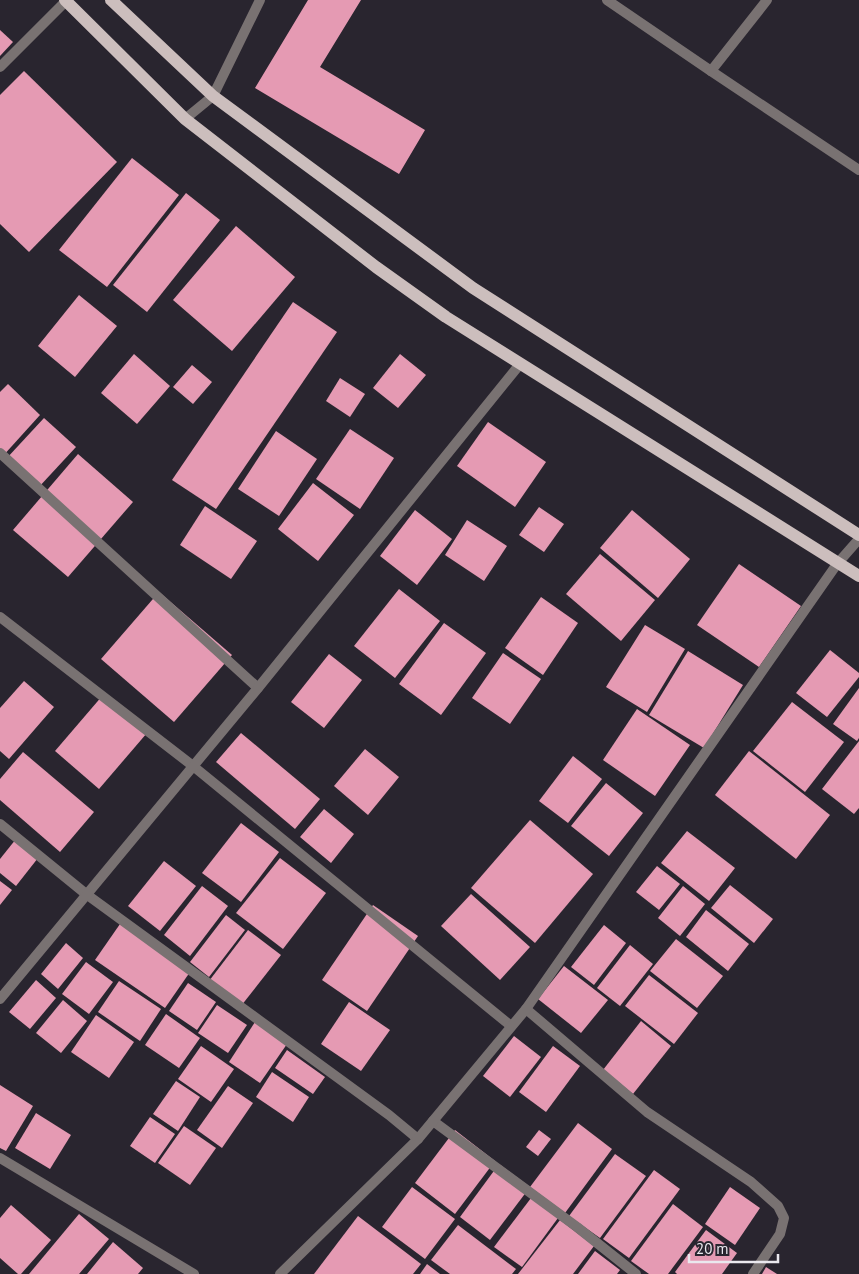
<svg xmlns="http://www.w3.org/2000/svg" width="859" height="1274" viewBox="0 0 859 1274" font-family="'PT Sans',sans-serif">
	<rect width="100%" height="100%" fill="#29252f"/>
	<!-- building -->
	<g fill="#e59ab3">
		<path d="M308,0H361L320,67L425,130L399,174L255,88Z"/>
		<path d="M0,30L13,42L0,56Z"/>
		<path d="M24,71L117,162L29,252L0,224V95Z"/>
		<path d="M132,158L179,195L107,287L59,250Z"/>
		<path d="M186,193L220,220L147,312L113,285Z"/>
		<path d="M236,226L295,277L232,351L173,300Z"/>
		<path d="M79,295L117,326L75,377L38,346Z"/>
		<path d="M293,302L337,332L216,509L172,480Z"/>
		<path d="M134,354L170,386L137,424L101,393Z"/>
		<path d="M400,354L426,375L398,408L373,388Z"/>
		<path d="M192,365L212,382L193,404L173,387Z"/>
		<path d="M340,378L365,394L350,417L326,401Z"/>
		<path d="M8,384L40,415L2,457L0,455V392Z"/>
		<path d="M44,418L76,447L38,488L6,459Z"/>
		<path d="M488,422L546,462L515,507L457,466Z"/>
		<path d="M350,429L394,458L360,509L316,479Z"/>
		<path d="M276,431L317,459L279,516L238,489Z"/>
		<path d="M78,454L133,502L68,577L13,530Z"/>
		<path d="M313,483L354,515L318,561L278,529Z"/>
		<path d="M205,506L257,541L231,579L180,545Z"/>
		<path d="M539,507L564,524L544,552L519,535Z"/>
		<path d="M415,510L452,539L417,585L380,556Z"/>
		<path d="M632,510L690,559L658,598L600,548Z"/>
		<path d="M467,520L507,546L484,581L445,555Z"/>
		<path d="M600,554L655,600L621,641L566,594Z"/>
		<path d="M739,564L801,606L759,667L697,625Z"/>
		<path d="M399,589L440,621L395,678L354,646Z"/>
		<path d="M159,592L232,655L174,722L101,659Z"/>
		<path d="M541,597L578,623L543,675L505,648Z"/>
		<path d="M444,623L486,653L441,715L399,684Z"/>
		<path d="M645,625L685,649L647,712L606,687Z"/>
		<path d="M830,650L859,673V677L827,717L796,693Z"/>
		<path d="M688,651L743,685L704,748L649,715Z"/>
		<path d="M503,653L541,679L510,724L472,698Z"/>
		<path d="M329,654L362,680L324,728L291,702Z"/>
		<path d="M24,681L54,707L9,759L0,751V708Z"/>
		<path d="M859,688V738L857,741L833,724Z"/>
		<path d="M103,695L147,733L99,789L55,751Z"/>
		<path d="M792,702L844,742L805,792L753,751Z"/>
		<path d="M637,709L690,745L655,796L603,760Z"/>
		<path d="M241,733L320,799L295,829L216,762Z"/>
		<path d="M859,741V808L854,814L822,789Z"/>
		<path d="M365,749L399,777L368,815L334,786Z"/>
		<path d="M749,751L830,815L796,859L715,795Z"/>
		<path d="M23,752L94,812L60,852L0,800V779Z"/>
		<path d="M573,756L602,779L568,823L539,801Z"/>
		<path d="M606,783L643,813L609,856L571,826Z"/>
		<path d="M324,809L354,834L331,863L300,837Z"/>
		<path d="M530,820L593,874L535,943L471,888Z"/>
		<path d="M241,823L279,852L241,902L202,873Z"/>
		<path d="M687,831L735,868L709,901L661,863Z"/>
		<path d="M16,839L38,858L16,886L0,873V859Z"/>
		<path d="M280,858L326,893L283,949L236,913Z"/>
		<path d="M164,861L196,886L160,931L128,906Z"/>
		<path d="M657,866L680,884L659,910L636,892Z"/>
		<path d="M0,881L12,890L0,905Z"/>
		<path d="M730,885L773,919L754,943L711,908Z"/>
		<path d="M202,886L228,906L190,956L164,935Z"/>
		<path d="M683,886L705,904L680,936L658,918Z"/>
		<path d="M471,894L530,947L500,980L441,926Z"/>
		<path d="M373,905L418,936L367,1011L322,980Z"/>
		<path d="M706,910L749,944L728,971L686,937Z"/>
		<path d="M226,915L245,930L209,977L190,962Z"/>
		<path d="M120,924L190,972L165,1008L95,960Z"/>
		<path d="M604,925L626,943L594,985L571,967Z"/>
		<path d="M248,930L281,955L241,1006L209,981Z"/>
		<path d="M676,939L723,976L697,1008L650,971Z"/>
		<path d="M66,943L83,958L58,989L41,974Z"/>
		<path d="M630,945L653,964L620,1006L597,988Z"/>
		<path d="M86,962L113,982L89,1014L62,994Z"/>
		<path d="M564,966L608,1000L581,1033L538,999Z"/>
		<path d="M649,975L698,1013L674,1044L625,1006Z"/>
		<path d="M36,980L56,998L30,1029L9,1012Z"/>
		<path d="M119,981L161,1009L140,1041L98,1012Z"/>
		<path d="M188,983L216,1002L197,1030L169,1011Z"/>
		<path d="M63,1000L87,1021L61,1053L36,1033Z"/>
		<path d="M349,1002L390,1030L361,1071L321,1044Z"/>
		<path d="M217,1005L247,1025L228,1053L198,1033Z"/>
		<path d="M166,1014L200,1038L179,1068L145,1045Z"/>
		<path d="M96,1015L134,1042L109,1078L71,1052Z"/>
		<path d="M641,1021L671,1046L633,1094L603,1070Z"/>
		<path d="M255,1022L287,1044L260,1083L229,1062Z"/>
		<path d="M514,1036L541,1057L510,1097L483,1076Z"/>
		<path d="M201,1046L234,1069L211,1102L178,1079Z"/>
		<path d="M553,1046L580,1066L546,1112L519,1092Z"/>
		<path d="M287,1050L325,1077L313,1094L275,1068Z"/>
		<path d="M272,1072L309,1097L293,1122L256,1097Z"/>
		<path d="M176,1081L200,1097L178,1131L153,1114Z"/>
		<path d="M0,1085L33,1106L6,1151L0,1148Z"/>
		<path d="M228,1086L253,1103L222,1148L197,1130Z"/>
		<path d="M36,1113L71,1135L50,1169L15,1148Z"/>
		<path d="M150,1117L175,1134L155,1163L130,1146Z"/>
		<path d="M578,1123L612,1149L565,1213L530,1187Z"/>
		<path d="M184,1126L216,1148L190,1185L158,1163Z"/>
		<path d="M455,1130L495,1161L455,1214L415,1183Z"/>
		<path d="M539,1130L551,1139L538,1156L526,1147Z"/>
		<path d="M615,1154L646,1176L600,1238L569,1216Z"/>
		<path d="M499,1164L530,1187L490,1240L460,1217Z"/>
		<path d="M654,1170L680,1189L629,1258L603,1239Z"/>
		<path d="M412,1187L455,1219L425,1259L382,1227Z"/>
		<path d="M730,1187L760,1208L735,1245L705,1224Z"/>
		<path d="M531,1198L558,1218L522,1267L494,1247Z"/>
		<path d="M673,1204L703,1227L668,1274H649L631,1261Z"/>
		<path d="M11,1205L51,1240L21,1274H18L0,1258V1218Z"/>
		<path d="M79,1214L109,1239L79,1274H29Z"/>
		<path d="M358,1216L421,1264L413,1274H314Z"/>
		<path d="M560,1220L594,1246L573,1274H518Z"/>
		<path d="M458,1225L516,1269L512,1274H450L431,1260Z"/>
		<path d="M706,1230L737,1253L722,1274H677L675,1272Z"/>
		<path d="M113,1242L143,1268L138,1274H87Z"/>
		<path d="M595,1251L620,1270L617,1274H578Z"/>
		<path d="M427,1264L440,1274H420Z"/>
		<path d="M766,1267L777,1274H762Z"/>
	</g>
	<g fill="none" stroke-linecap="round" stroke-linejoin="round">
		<!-- minor -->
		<g stroke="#797272" stroke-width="10">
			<path d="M607,0L711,71"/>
			<path d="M767,0L711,71L859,170"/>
			<path d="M0,67L66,1"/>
			<path d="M0,453L258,688"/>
			<path d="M0,617L193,766L511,1026"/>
			<path d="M0,824L86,894L389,1115L418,1139"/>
			<path d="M0,999L258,688L520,364"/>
			<path d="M526,1009L647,1112L751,1182L778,1206L784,1218L780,1234L753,1274"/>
			<path d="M433,1121L577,1227L636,1274"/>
			<path d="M0,1158L194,1274"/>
			<path d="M280,1274L418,1139L526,1009L837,564"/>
		</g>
		<!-- tertiary -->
		<g stroke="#797272" stroke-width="10">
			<path d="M185,119L213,96L260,0"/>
			<path d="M837,564L859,539"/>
		</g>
		<!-- primary -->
		<g stroke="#ccbebd" stroke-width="12">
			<path d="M65,0L185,119L376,267L446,317L859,576"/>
			<path d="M111,0L213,96L473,288L859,535"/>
		</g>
	</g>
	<!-- scale -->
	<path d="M689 1254v8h89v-8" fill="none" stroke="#eae8ee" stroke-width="2.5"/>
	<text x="696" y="1254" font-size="15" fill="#eae8ee" stroke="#29252f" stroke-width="4" paint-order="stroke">20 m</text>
</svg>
